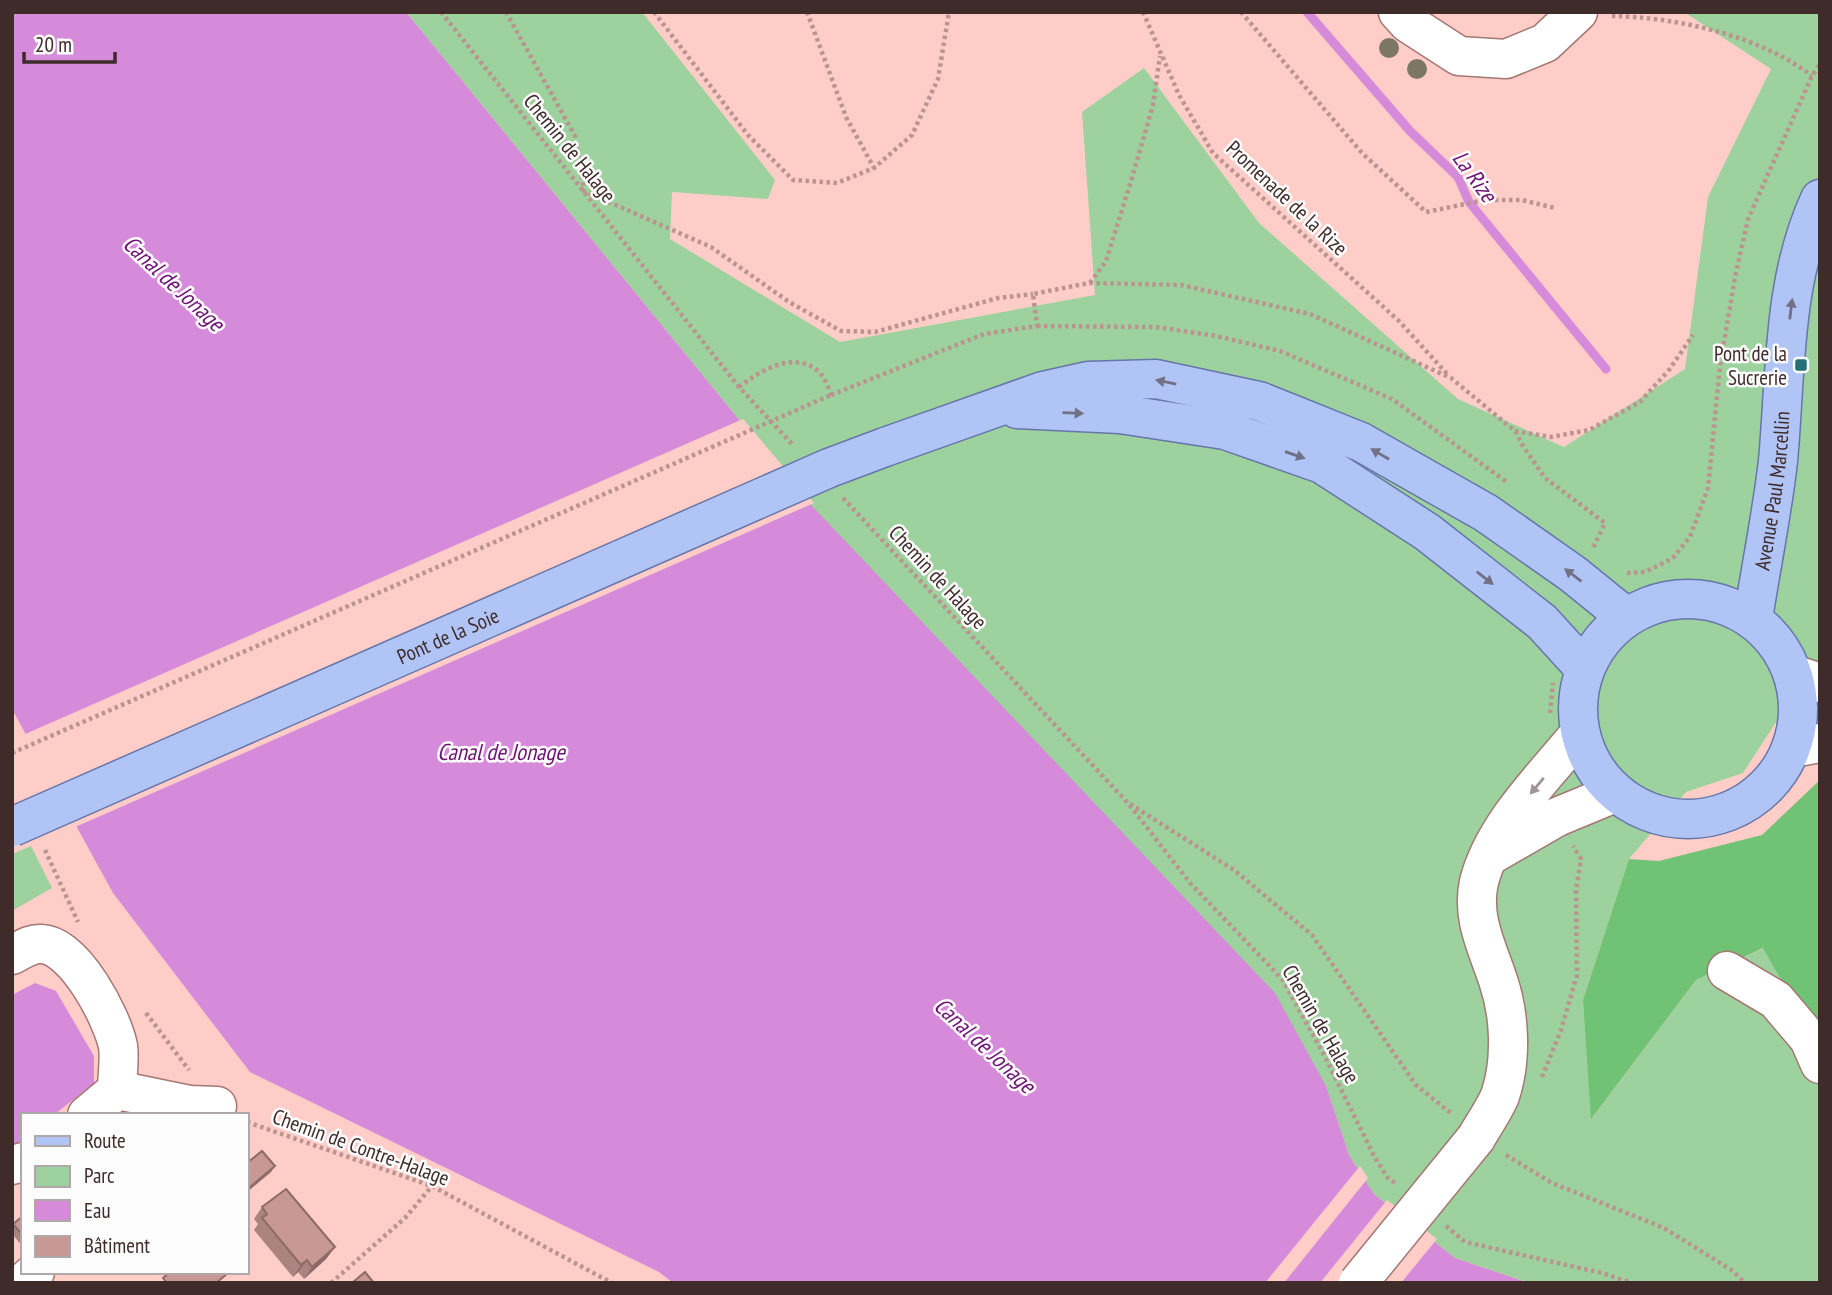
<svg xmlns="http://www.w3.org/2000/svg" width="1832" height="1295" viewBox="0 0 1832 1295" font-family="'PT Sans Narrow',sans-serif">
	<rect width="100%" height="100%" fill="#ffcdc8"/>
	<!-- green -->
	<g fill="#9dd29e">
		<path d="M406,12H642L775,180L768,199L672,192L670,239L840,342L1095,295L1082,112L1144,68L1259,223L1458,399L1564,447L1685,369L1708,197L1771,69L1684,12H1820V676L1776,722L1743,773L1686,792L1629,859L1583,1000L1592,1118L1696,980L1764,948L1820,1049V1283H1530L1455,1258L1374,1194L1349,1155L1326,1086L794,487Z"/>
		<path d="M31,846L52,888L12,911V854Z"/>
	</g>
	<!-- forest -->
	<path fill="#70c274" d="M1820,780V1049L1763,948L1696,980L1591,1119L1583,1000L1629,859L1659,861L1762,835Z"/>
	<!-- water -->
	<g fill="#d68bda">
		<path d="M12,12H406L794,487L1275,993L1326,1086L1349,1155L1374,1194L1455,1258L1529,1283H673L659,1272L250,1072L113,893L12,709Z"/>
		<path d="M35,983L56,991L94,1056V1083L54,1115H23V1140L12,1148V995Z"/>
	</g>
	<!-- pier -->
	<g fill="#ffcdc8">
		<path d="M743,419L814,503L73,828L23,735Z"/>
		<path d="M1360,1166L1368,1178L1284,1283H1265Z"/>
		<path d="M1387,1200L1437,1239L1401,1283H1320Z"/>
	</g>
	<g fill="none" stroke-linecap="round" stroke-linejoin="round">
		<!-- stream -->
		<path stroke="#d68bda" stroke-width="9" d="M1307,12L1410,131L1458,177L1469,202L1606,369"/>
		<defs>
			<g id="minor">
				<path d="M1398,12L1408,23L1459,56L1506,59L1545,43L1578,12"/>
				<path d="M1793,674L1820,683"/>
				<path d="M1792,748L1820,743"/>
				<path d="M1491,855L1557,817L1615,793"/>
				<path d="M12,955C22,950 30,943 42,944C75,946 112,1017 118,1046C120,1059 117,1076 117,1090L87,1115"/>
				<path d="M1727,971L1776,1000L1809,1039L1820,1064"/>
				<path d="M117,1090L190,1105L217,1106"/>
				<path d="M1476,1138C1484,1124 1494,1110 1500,1096C1512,1060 1510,1015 1498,980C1487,947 1471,917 1479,882C1493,826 1545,776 1580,733"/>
				<path d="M12,1165L23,1162"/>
				<path d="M23,1283L35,1272"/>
			</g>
			<g id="major">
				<path d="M1017,409L1120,414L1225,430L1322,464L1427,532L1542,622L1585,669"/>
				<path d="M885,447L1043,391L1088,381L1156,379L1259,401L1361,442L1486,513L1573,574L1626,617"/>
				<circle cx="1688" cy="709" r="110"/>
				<path id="s1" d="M1753,619C1761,566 1772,514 1778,461C1786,374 1782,281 1820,199"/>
			</g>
		</defs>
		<!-- minor casing -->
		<use href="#minor" stroke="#a47773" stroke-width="41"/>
		<!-- major casing -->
		<use href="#major" stroke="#6676aa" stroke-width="41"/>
		<!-- path -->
		<g stroke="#bb9490" stroke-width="4.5" stroke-dasharray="3.5 3.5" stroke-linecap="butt">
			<path d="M441,12L739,387L794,446"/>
			<path d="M506,12L575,136L584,191L711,247L789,302L841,331L875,332L998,298L1033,294"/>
			<path d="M654,12L748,135L793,180L837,183L874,168L912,135L938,79L949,12"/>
			<path d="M807,12L846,117L874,168"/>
			<path d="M1143,12L1179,95L1213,153L1399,321L1448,375"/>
			<path d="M1241,12L1362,153L1426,212L1485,200H1522L1555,208"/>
			<path d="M1612,16C1676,17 1761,36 1812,76"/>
			<path d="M1090,283L1106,261L1132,178L1153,105L1160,56"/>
			<path d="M1037,326L1156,327L1216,336L1280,351L1392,399L1508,483"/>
			<path d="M739,387C760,371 793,350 818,371C824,376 828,388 832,395"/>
			<path d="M831,395L984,334L1037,326L1033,294L1089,283L1181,285L1310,314L1451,378L1515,431L1523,446L1545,478L1605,523L1593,548"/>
			<path d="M1515,431L1551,437L1589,430L1640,402L1669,370L1693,335"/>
			<path d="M843,498L1127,802L1191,884L1282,979L1323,1053L1374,1156L1387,1177L1396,1184"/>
			<path d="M1627,573L1645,572L1673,558L1690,537L1708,488L1720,366L1735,277L1748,219L1812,76L1820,64"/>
			<path d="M1550,713L1553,683"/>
			<path d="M1130,804L1234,870L1312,935L1416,1085L1452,1114"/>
			<path d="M45,850L78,922"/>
			<path d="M146,1013L189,1070"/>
			<path d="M1542,1077L1561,1030L1577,975L1576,890L1581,859L1573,846"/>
			<path d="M247,1122L432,1186L612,1283"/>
			<path d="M1506,1155L1552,1183L1664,1228L1733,1271L1745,1283"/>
			<path d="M1446,1226L1465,1242L1602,1273L1632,1283"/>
			<path d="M331,1283L405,1218L432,1186"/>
		</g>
		<!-- minor -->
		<use href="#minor" stroke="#fff" stroke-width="38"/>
		<!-- major -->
		<use href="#major" stroke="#b0c5f5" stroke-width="38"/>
		<defs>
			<path id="minor-bridge" d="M1358,1283L1476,1138"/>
			<g id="major-bridge">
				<path id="s2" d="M12,827L829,468L885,447"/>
			</g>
		</defs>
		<!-- minor-bridge casing -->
		<use href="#minor-bridge" stroke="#a47773" stroke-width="41" stroke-linecap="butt"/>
		<!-- major-bridge casing -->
		<use href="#major-bridge" stroke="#6676aa" stroke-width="41" stroke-linecap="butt"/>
		<!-- path-bridge -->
		<path stroke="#bb9490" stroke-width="4.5" stroke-dasharray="3.5 3.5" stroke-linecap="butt" d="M12,753L831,395"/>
		<!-- minor-bridge -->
		<use href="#minor-bridge" stroke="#fff" stroke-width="38"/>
		<!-- major-bridge -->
		<use href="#major-bridge" stroke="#b0c5f5" stroke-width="38"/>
	</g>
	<!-- trees -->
	<g fill="#7c7764">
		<circle cx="1389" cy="48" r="10"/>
		<circle cx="1417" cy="69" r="10"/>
	</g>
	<!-- wall -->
	<g fill="#ac847f">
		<path d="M262,1207L335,1247L326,1259L304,1279L298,1272L293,1277L254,1230L258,1224L254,1219Z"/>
		<path d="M23,1216V1247L12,1234V1226Z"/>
	</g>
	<!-- shaded-wall -->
	<g fill="#8c6b68">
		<path d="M275,1166L271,1172L247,1192L250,1187Z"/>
		<path d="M335,1247L326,1259L304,1279L312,1267Z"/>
		<path d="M307,1260L298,1272L293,1277L301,1265Z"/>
	</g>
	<!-- building -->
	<g fill="#c89994" stroke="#8c6b68" stroke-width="2">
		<path d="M262,1151L275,1166L250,1187L247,1183V1163Z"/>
		<path d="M286,1189L335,1247L312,1267L307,1260L301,1265L262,1218L267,1214L262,1207Z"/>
		<path d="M23,1216V1236L13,1224Z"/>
		<path d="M170,1272H225L227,1274L216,1283H167L163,1278Z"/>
		<path d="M365,1272L374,1283H352Z"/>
	</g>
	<!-- one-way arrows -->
	<defs><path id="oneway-solid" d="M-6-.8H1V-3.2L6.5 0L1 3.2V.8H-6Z" transform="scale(1.75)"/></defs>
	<g fill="#717085">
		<use href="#oneway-solid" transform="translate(1791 309) rotate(-83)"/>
		<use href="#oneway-solid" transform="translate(1166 382) rotate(-169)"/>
		<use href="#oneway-solid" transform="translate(1073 413) rotate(2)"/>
		<use href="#oneway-solid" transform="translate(1380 454) rotate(-150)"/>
		<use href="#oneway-solid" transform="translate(1295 455) rotate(19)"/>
		<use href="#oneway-solid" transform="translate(1573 575) rotate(-143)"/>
		<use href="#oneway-solid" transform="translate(1485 578) rotate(38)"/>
	</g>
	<use fill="#9e9594" href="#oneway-solid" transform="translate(1537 786) rotate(130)"/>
	<!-- markers -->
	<rect fill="#256f76" stroke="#fcfcfc" stroke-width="2.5" x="1794" y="358" width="14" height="14" rx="3.5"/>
	<g text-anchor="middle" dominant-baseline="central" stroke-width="5" stroke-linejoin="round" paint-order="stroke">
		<!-- street labels -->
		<g font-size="21" fill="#3e2b2a" stroke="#fcfcfc">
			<text transform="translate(570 148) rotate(51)">Chemin de Halage</text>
			<text transform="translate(1287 198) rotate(43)">Promenade de la Rize</text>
			<text stroke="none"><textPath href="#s1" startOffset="130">Avenue Paul Marcellin</textPath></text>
			<text transform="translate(938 577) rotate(47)">Chemin de Halage</text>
			<text stroke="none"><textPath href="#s2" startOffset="476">Pont de la Soie</textPath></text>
			<text transform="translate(1321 1024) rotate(60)">Chemin de Halage</text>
			<text transform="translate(361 1147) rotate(20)">Chemin de Contre-Halage</text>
		</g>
		<!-- poi labels -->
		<g font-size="21" fill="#3e2b2a" stroke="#fcfcfc" text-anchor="end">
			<text x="1787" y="353">Pont de la<tspan x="1787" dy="24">Sucrerie</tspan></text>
		</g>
		<!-- water labels -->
		<g font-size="23" font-style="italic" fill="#6e1275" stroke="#fcfcfc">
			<text transform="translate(1475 176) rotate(54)">La Rize</text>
			<text transform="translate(174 283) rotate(43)">Canal de Jonage</text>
			<text x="501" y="751">Canal de Jonage</text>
			<text transform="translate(985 1045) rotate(43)">Canal de Jonage</text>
		</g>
	</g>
	<!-- border -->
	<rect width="1832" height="1295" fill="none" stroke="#3e2b2a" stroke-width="28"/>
	<!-- legend -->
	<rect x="21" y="1113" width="228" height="161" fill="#fcfcfc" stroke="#b0a8a8" stroke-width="2"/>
	<rect x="35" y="1136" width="35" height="10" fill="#b0c5f5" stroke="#b0a8a8" stroke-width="2"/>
	<text x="84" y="1148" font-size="21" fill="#3e2b2a">Route</text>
	<rect x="35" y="1166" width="35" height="21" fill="#9dd29e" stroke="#b0a8a8" stroke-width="2"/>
	<text x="84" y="1183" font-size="21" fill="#3e2b2a">Parc</text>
	<rect x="35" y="1200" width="35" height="21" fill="#d68bda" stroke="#b0a8a8" stroke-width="2"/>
	<text x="84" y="1218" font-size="21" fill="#3e2b2a">Eau</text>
	<rect x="35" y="1236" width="35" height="21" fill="#c89994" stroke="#b0a8a8" stroke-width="2"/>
	<text x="84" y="1253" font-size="21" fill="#3e2b2a">Bâtiment</text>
	<!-- scale -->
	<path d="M24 52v10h91v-10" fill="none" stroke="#3e2b2a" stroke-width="3.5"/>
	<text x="35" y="52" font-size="21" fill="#3e2b2a" stroke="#fcfcfc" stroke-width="5" paint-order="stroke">20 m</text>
</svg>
